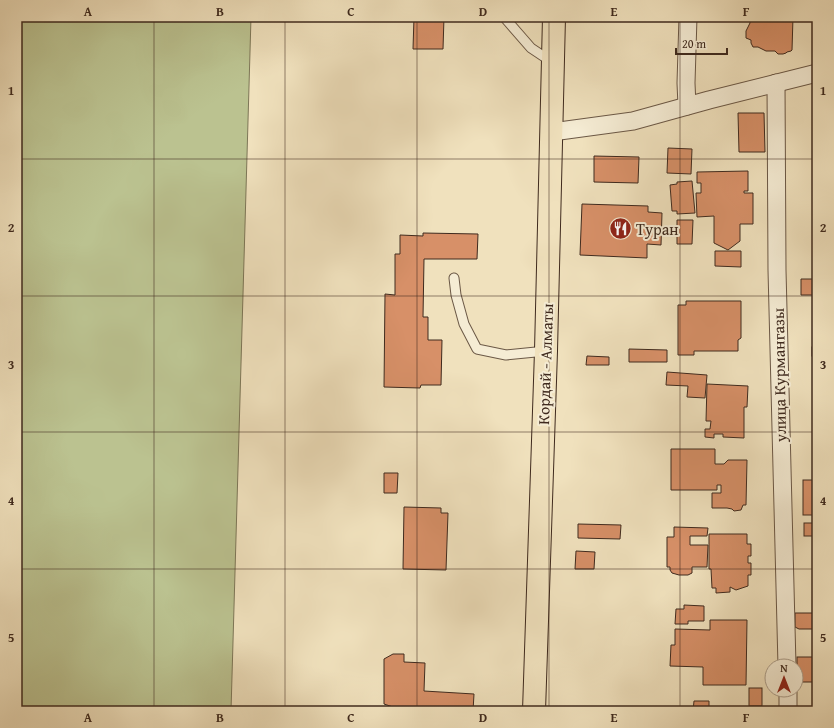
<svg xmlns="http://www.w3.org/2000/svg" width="834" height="728" viewBox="0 0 834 728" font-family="'Gentium Book Plus',serif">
	<rect width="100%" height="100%" fill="#f0e1bd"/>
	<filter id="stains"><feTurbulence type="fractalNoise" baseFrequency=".005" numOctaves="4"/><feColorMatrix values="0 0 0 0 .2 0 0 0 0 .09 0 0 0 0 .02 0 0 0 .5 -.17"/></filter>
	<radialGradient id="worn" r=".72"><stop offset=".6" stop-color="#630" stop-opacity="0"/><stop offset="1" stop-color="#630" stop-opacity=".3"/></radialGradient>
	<!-- green -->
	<path fill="#bbc290" stroke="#7d7657" d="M17,17H251L231,711H17Z"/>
	<!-- building -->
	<g fill="#d79068" stroke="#3f2a1e">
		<path d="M414,17H444L443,49H413Z"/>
		<path d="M695,17H718V20L696,21Z"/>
		<path d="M750,17H793L792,50L791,51L787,52L786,53L783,54H778L775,51H766L758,47H753L751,43V40L746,38V31L750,23Z"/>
		<path d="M738,113H764L765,152H739Z"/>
		<path d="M668,148L692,149L691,174L667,173Z"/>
		<path d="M594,156L639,157L638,183L594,182Z"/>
		<path d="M748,171V191H744V193H753V224H740V241L728,250L714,243V216L697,217L696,193H701V183H697V172Z"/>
		<path d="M692,181L695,213L677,214V211H672L670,185L677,184V182Z"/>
		<rect x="814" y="202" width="3" height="54"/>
		<path d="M582,204L648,206V212L662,213L661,245L647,244V258L580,255Z"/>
		<path d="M677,220H693L692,244H677Z"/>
		<path d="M423,233L478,234L477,259H424L423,317H428V340H442L441,385H421L420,388L384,387L385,294L395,295V254H400V235L423,236Z"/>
		<path d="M715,251H741V267L715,266Z"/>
		<path d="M801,279H816L817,295H801Z"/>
		<path d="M686,301H741V338L738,340V351H694V355H678V305H686Z"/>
		<rect x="812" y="347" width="5" height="9"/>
		<path d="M629,349L667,350V362H629Z"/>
		<path d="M587,356L609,357V365H586Z"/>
		<path d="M667,372L707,375L705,398L687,397L688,386L666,385Z"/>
		<path d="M707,384L748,386L747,407H744V438L723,437V434H714V438L705,437V429H710L711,421H706Z"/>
		<path d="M671,449H715V464H724L728,460H747L746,505H743L741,510L734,511L732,509L727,508H712V493H721V485H717V490H671Z"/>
		<path d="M384,473H398L397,493H384Z"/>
		<rect x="803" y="480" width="14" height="35"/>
		<path d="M404,507L441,508V513H448L446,570L403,569Z"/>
		<rect x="804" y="523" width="13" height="13"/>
		<path d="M578,524L621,525L620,539L578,538Z"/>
		<path d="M674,527L708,528L707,536H690V545H708L707,567H692V573L688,575H679L672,573L670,570V567H667V537H674Z"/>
		<path d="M709,534H747V544H751V556H748V563H751V575H748V586L736,590L730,587V592L716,593V588H712L711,569H709Z"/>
		<path d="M576,551L595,552L594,569H575Z"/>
		<path d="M684,605L704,606V621H688V624H675L676,609H684Z"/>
		<path d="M795,613H817V629H799L795,627Z"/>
		<path d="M710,620H747L746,685H703V667L670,666L671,645H675V629L710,630Z"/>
		<path d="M393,654H404V662L425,663L424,691L474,694L473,711H431L399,709L384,704V659Z"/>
		<rect x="797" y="657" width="20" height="25"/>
		<rect x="749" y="688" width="13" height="18"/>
		<path d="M694,701H709V711H693Z"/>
		<path d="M711,709L750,710V711H711Z"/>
	</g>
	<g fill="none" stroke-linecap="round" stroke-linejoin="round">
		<defs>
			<g id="service">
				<path d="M504,17L531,48L552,62"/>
				<path d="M454,278L456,295L464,324L477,349L506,355L546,351"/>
			</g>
			<g id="minor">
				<path d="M776,83L777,270L787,666"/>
				<path d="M687,106L686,83L688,17"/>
				<path d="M552,132L633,121L709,100L817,73"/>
				<path d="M788,690V711"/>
			</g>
			<path id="trunk" d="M534,711L546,351L554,17"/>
		</defs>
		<!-- service casing -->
		<use href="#service" stroke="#6b5846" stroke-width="11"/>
		<!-- minor casing -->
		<use href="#minor" stroke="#6b5846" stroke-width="19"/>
		<!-- trunk casing -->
		<use href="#trunk" stroke="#3f2a1e" stroke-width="24"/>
		<!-- service -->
		<use href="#service" stroke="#f5ecd4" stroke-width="9"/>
		<!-- minor -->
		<use href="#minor" stroke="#f5ecd4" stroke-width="17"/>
		<!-- trunk -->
		<use href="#trunk" stroke="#f0e1bd" stroke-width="22"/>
	</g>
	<!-- grid -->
	<path fill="none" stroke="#3f2a1e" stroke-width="1" stroke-opacity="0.55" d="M154,17V711M285,17V711M417,17V711M549,17V711M680,17V711M17,159H817M17,296H817M17,432H817M17,569H817"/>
	<!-- icons -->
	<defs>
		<symbol id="restaurant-disc" viewBox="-11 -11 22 22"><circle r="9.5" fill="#8f2418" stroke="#f5ecd4"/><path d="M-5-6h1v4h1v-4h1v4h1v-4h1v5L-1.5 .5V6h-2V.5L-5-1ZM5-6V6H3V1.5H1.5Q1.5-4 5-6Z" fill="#fff"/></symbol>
	</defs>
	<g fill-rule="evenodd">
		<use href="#restaurant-disc" x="608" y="216" width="25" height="25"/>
	</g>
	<g text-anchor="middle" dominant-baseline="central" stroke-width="4" stroke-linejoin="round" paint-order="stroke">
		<!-- poi labels -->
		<g font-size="16" fill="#3f2a1e" stroke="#f5ecd4" text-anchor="start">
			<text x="636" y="229">Туран</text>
		</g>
		<!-- street labels -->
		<g font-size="16" fill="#3f2a1e" stroke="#f5ecd4">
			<text transform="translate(545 364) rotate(-88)">Кордай - Алматы</text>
			<text transform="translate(779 375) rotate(-91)">улица Курмангазы</text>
		</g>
	</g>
	<!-- margin -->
	<rect width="834" height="728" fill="none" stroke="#f0e1bd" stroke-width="44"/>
	<!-- north arrow -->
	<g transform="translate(784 678)"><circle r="19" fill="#f5ecd4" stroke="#ac9e8b"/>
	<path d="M0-3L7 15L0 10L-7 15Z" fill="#8f2418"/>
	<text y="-6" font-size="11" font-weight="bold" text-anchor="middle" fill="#3f2a1e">N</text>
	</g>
	<!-- scale -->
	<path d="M676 48v6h51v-6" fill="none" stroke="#3f2a1e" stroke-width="2"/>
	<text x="682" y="48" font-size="12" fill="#3f2a1e" stroke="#f5ecd4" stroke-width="3" paint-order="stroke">20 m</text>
	<rect x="22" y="22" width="790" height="684" fill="none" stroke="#3f2a1e" stroke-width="1.5"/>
	<g font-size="13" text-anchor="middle" font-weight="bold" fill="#3f2a1e">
		<text x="88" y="16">A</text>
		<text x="220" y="16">B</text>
		<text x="351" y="16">C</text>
		<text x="483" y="16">D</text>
		<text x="614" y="16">E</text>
		<text x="746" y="16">F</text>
		<text x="11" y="95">1</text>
		<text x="823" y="95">1</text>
		<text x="11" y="232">2</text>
		<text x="823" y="232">2</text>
		<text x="11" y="369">3</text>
		<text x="823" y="369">3</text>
		<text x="11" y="505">4</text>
		<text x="823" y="505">4</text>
		<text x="11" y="642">5</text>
		<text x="823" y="642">5</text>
		<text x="88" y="722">A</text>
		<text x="220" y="722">B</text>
		<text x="351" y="722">C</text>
		<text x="483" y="722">D</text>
		<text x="614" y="722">E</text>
		<text x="746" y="722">F</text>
	</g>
	<rect width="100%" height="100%" filter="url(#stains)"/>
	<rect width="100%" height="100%" fill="url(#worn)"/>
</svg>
